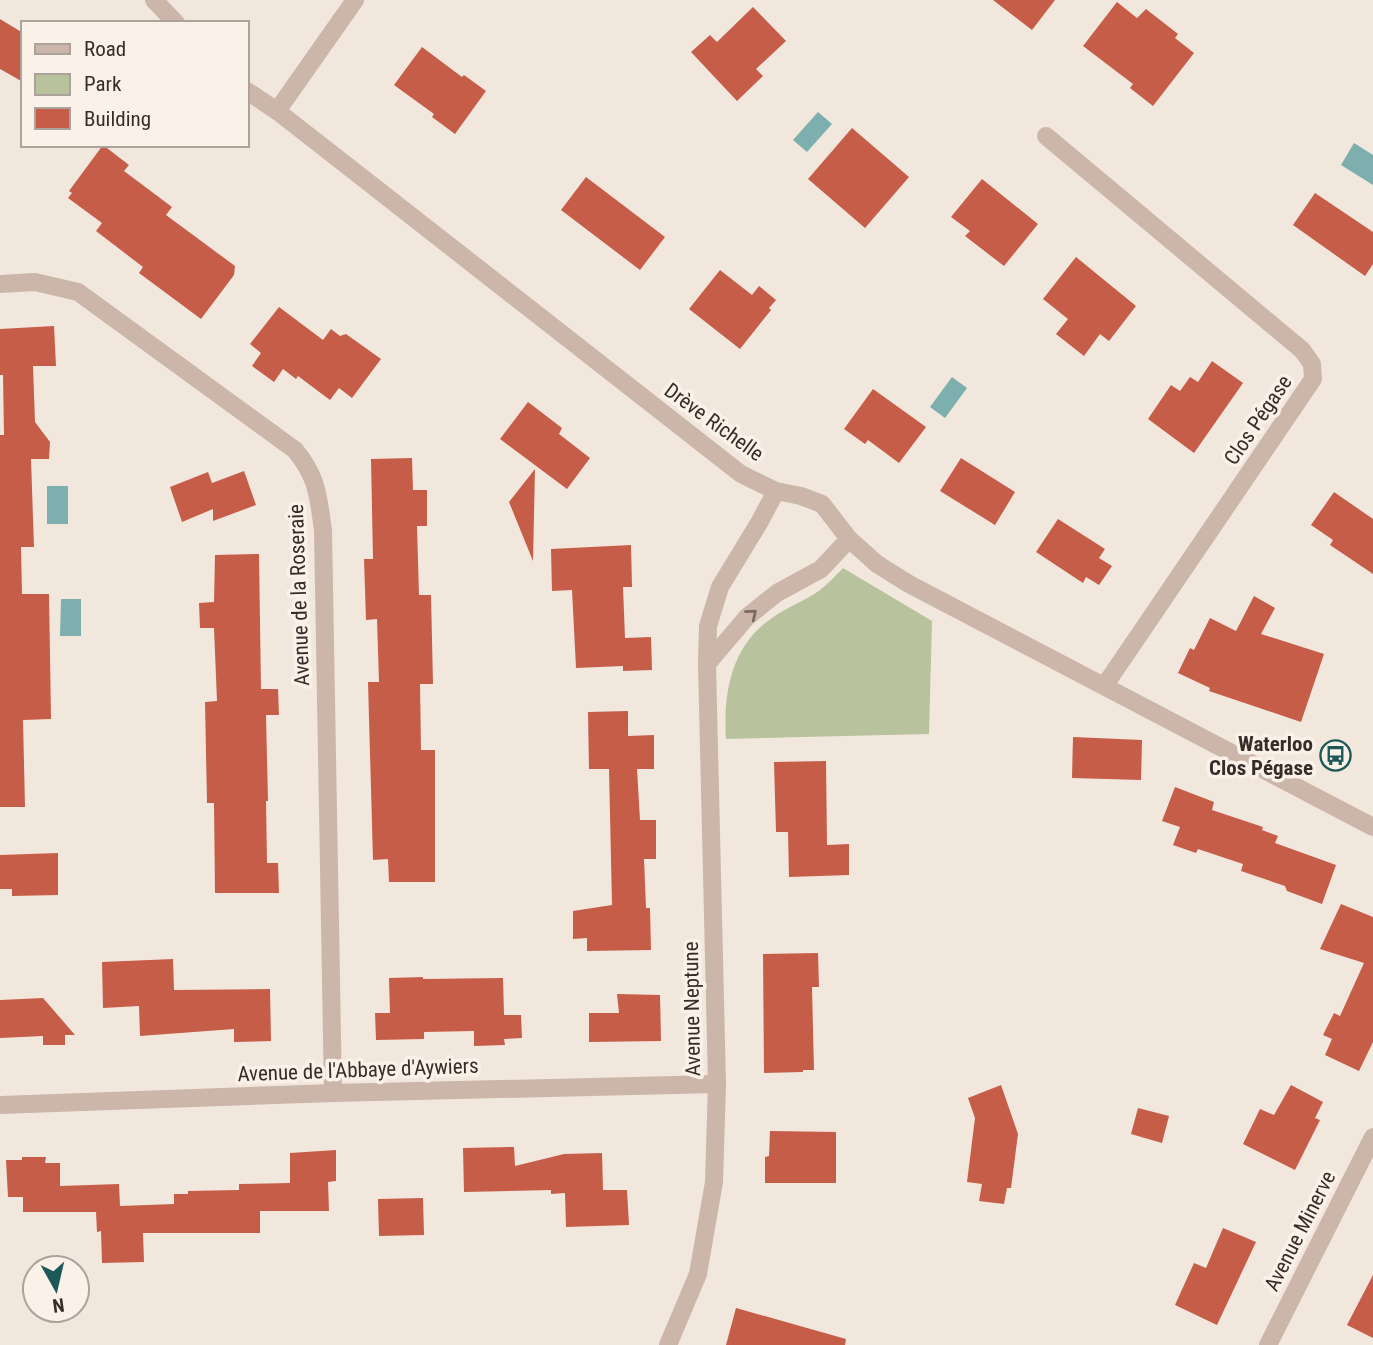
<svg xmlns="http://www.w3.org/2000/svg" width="1373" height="1345" viewBox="0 0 1373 1345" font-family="'Roboto Condensed',sans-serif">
	<rect width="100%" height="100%" fill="#f2e7dd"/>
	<!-- green -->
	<path fill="#b8c29d" d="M843,568L932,621L929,734L726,739C723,694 731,645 772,618C787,607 805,601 820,590C828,584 836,575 843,568Z"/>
	<!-- water -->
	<g fill="#7cafae">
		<path d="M818,112L832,124L807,152L793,140Z"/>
		<path d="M1354,143L1373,155V185L1341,165Z"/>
		<path d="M952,377L967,388L945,418L930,407Z"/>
		<rect x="47" y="486" width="21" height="38"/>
		<path d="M61,599H81V636H60Z"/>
	</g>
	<!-- building -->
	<g fill="#c65d48">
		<path d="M993,0H1055L1032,30Z"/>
		<path d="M1117,2L1137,18L1146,9L1178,34L1175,38L1194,53L1153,106L1130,88L1133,84L1083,46Z"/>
		<path d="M753,7L786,41L756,69L763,76L737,101L691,52L710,35L717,42Z"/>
		<path d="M0,19L23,33V82L0,69Z"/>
		<path d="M422,47L462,77L464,75L486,91L455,134L432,117L434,114L394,85Z"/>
		<path d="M852,128L909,177L865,228L808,179Z"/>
		<path d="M103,145L129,165L124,171L172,207L166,215L235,266L234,275L201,319L139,273L143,267L96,231L102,223L68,198L72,193L69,191Z"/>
		<path d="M586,177L665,237L640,270L561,210Z"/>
		<path d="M982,179L1038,224L1004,266L965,236L970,231L951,217Z"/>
		<path d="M1315,193L1373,232V264L1365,276L1293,225Z"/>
		<path d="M1076,257L1136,306L1109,341L1100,334L1084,356L1056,334L1068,319L1043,299Z"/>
		<path d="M720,270L752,295L759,286L776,300L769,308L771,310L740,349L689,309Z"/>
		<path d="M279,307L323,340L331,329L340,336L346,334L381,359L352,398L339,388L330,400L298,376L296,379L283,369L274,382L252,366L261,353L250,344Z"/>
		<path d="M54,326L56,366H33L35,422L50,442L49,459H31L34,547H21L22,594H49L51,719L23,720L25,807H0V435H4L3,375H0V329Z"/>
		<path d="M1212,361L1243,383L1194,453L1148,419L1171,385L1180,391L1190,377L1198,382Z"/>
		<path d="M873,389L926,427L899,463L868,440L865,444L844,429Z"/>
		<path d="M528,402L562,428L559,434L590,458L567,489L500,439Z"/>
		<path d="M412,458L413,490H427V526H417L419,595H431L433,684H420L421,750H435V882H389L388,859L373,860L368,682H379L377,619L366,620L364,559H373L371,459Z"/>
		<path d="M961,458L1015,492L995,525L940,491Z"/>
		<path d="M535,469L533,561L509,502Z"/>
		<path d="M244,471L256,505L213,521V509L182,522L170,487L208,472L212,483Z"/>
		<path d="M1334,492L1373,519V574L1330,545L1333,540L1311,525Z"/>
		<path d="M1058,519L1105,549L1099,558L1112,566L1099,585L1086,577L1083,583L1036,552Z"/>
		<path d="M631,545L632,587H623L625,638L651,637L652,670L623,671V666L576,668L572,590L552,591L551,549Z"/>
		<path d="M259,554L261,689H278L279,715H266L268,801H266L267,863H278L279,893H215L214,803H207L205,702L217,701L214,628H200L199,603L214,602L215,555Z"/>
		<path d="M1254,596L1275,608L1261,634L1324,654L1301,722L1209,691L1210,688L1178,673L1190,648L1194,650L1210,618L1236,631Z"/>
		<path d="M628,711V736L654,735V769H637L640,820H656V859H644L646,908H650L651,950L587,951V938L573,939V911L612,905L609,769H589L588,712Z"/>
		<path d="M1073,737L1142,740L1141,780L1072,778Z"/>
		<path d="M826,761L827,845L849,844V875L789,877L788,832H776L774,762Z"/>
		<path d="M1175,787L1214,802L1212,810L1263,827L1262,830L1278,836L1275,843L1336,865L1322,904L1287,891L1285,886L1241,871L1243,864L1198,849L1196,853L1173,845L1180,827L1162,821Z"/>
		<path d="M58,853V895L12,896V889H0V855Z"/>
		<path d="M1341,904L1373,917V1042L1359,1071L1325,1055L1332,1039L1323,1035L1334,1013L1340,1016L1364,963L1320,949Z"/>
		<path d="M818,953L819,987H812L814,1070H803V1072L764,1073L763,954Z"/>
		<path d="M173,959L174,990L270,989L271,1041L234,1042V1029L140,1036L139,1006L103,1008L102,962Z"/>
		<path d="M423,977V979L503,978L504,1015H521L522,1038L504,1039L505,1045L474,1046V1031L424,1032V1039L376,1040L375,1013H390L389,978Z"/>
		<path d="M617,994L660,995L661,1041L589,1042V1013H619Z"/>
		<path d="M43,998L75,1035H65V1045H43V1036L0,1038V1000Z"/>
		<path d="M1001,1085L1018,1134L1011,1188H1007L1004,1204L979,1201L982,1184L967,1182L975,1118L968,1098Z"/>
		<path d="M1291,1085L1323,1102L1315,1118L1320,1120L1295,1170L1243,1144L1260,1109L1274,1115Z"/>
		<path d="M1138,1108L1169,1116L1162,1143L1131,1134Z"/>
		<path d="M770,1131L836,1132V1183H765V1157L769,1156Z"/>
		<path d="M514,1147L515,1166L564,1154L602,1153L603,1190H627L629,1225L566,1227L565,1193L551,1194V1190L464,1192L463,1148Z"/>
		<path d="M336,1150V1181L328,1182L329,1211H260V1233H143L144,1262L102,1263L101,1231L97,1232L96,1212H23V1197H8L6,1160H22V1157H46L45,1163H60V1186L119,1184L120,1206L174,1204V1194H188V1191L239,1190V1184L290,1183V1153Z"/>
		<path d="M423,1198L424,1235L379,1236L378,1199Z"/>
		<path d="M1223,1228L1256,1242L1217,1325L1175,1305L1194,1263L1206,1268Z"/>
		<path d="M1373,1275V1338L1347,1325Z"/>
		<path d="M736,1308L846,1339L845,1345H726Z"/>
	</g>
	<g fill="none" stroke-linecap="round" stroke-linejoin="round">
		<!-- minor -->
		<g stroke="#cbb6a9" stroke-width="18">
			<path d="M277,111L355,0"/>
			<path d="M1046,136L1302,350L1312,364L1313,379L1105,685"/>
			<path d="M0,284L35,282L78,292L295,450C318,478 318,496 323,530L333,1093"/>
			<path d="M707,664L747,617L777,593L821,569L849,539"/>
			<path d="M0,1105L333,1093L717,1084"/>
			<path d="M668,1345L698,1274L714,1182L717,1084L707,664L708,626L720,587L759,523L776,491"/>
			<path d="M1268,1345L1373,1137"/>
		</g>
		<!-- tertiary -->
		<g stroke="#cbb6a9" stroke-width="18">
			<path d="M154,0L176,23"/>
			<path d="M247,91L277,111L350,168L741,474L776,491L801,496L822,504L849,539L877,564L909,584L1373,827"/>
		</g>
	</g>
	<!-- one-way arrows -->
	<defs><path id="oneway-chevron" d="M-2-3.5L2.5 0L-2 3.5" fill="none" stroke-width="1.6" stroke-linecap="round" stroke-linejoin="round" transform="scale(1.75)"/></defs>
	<use stroke="#7a6a63" href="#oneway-chevron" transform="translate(752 614) rotate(-40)"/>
	<!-- icons -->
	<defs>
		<symbol id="bus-ring" viewBox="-11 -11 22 22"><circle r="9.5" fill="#faf1e9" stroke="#1e5959" stroke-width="1.5"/><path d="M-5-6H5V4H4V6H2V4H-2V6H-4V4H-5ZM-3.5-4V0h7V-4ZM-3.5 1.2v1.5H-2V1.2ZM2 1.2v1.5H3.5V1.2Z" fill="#1e5959"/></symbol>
	</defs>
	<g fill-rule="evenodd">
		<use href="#bus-ring" x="1318" y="738" width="35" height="35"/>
	</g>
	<g text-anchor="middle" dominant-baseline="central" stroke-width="7" stroke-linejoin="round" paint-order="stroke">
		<!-- street labels -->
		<g font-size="21" fill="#382c29" stroke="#faf1e9">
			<text transform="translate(1258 420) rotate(-56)">Clos Pégase</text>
			<text transform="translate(714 422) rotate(36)">Drève Richelle</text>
			<text transform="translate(299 595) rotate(-92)">Avenue de la Roseraie</text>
			<text transform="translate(692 1009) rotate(-91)">Avenue Neptune</text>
			<text transform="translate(358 1070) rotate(-2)">Avenue de l'Abbaye d'Aywiers</text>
			<text transform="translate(1300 1231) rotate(-63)">Avenue Minerve</text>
		</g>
		<!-- poi labels -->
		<g font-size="21" font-weight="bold" fill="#382c29" stroke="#faf1e9" text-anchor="end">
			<text x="1313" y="744">Waterloo<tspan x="1313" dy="24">Clos Pégase</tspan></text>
		</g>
	</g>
	<!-- legend -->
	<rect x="21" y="21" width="228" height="126" fill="#faf1e9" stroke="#aca29c" stroke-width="2"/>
	<rect x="35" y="44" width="35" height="10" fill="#cbb6a9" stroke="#aca29c" stroke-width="2"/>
	<text x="84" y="56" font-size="21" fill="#382c29">Road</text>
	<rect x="35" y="74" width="35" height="21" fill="#b8c29d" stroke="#aca29c" stroke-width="2"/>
	<text x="84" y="91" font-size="21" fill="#382c29">Park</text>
	<rect x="35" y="108" width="35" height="21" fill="#c65d48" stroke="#aca29c" stroke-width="2"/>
	<text x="84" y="126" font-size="21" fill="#382c29">Building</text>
	<!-- north arrow -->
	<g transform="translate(56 1289) rotate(172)"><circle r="33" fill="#faf1e9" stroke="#aca29c" stroke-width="2"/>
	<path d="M0-5L12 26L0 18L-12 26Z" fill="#1e5959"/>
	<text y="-10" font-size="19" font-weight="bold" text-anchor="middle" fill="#382c29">N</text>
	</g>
</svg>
